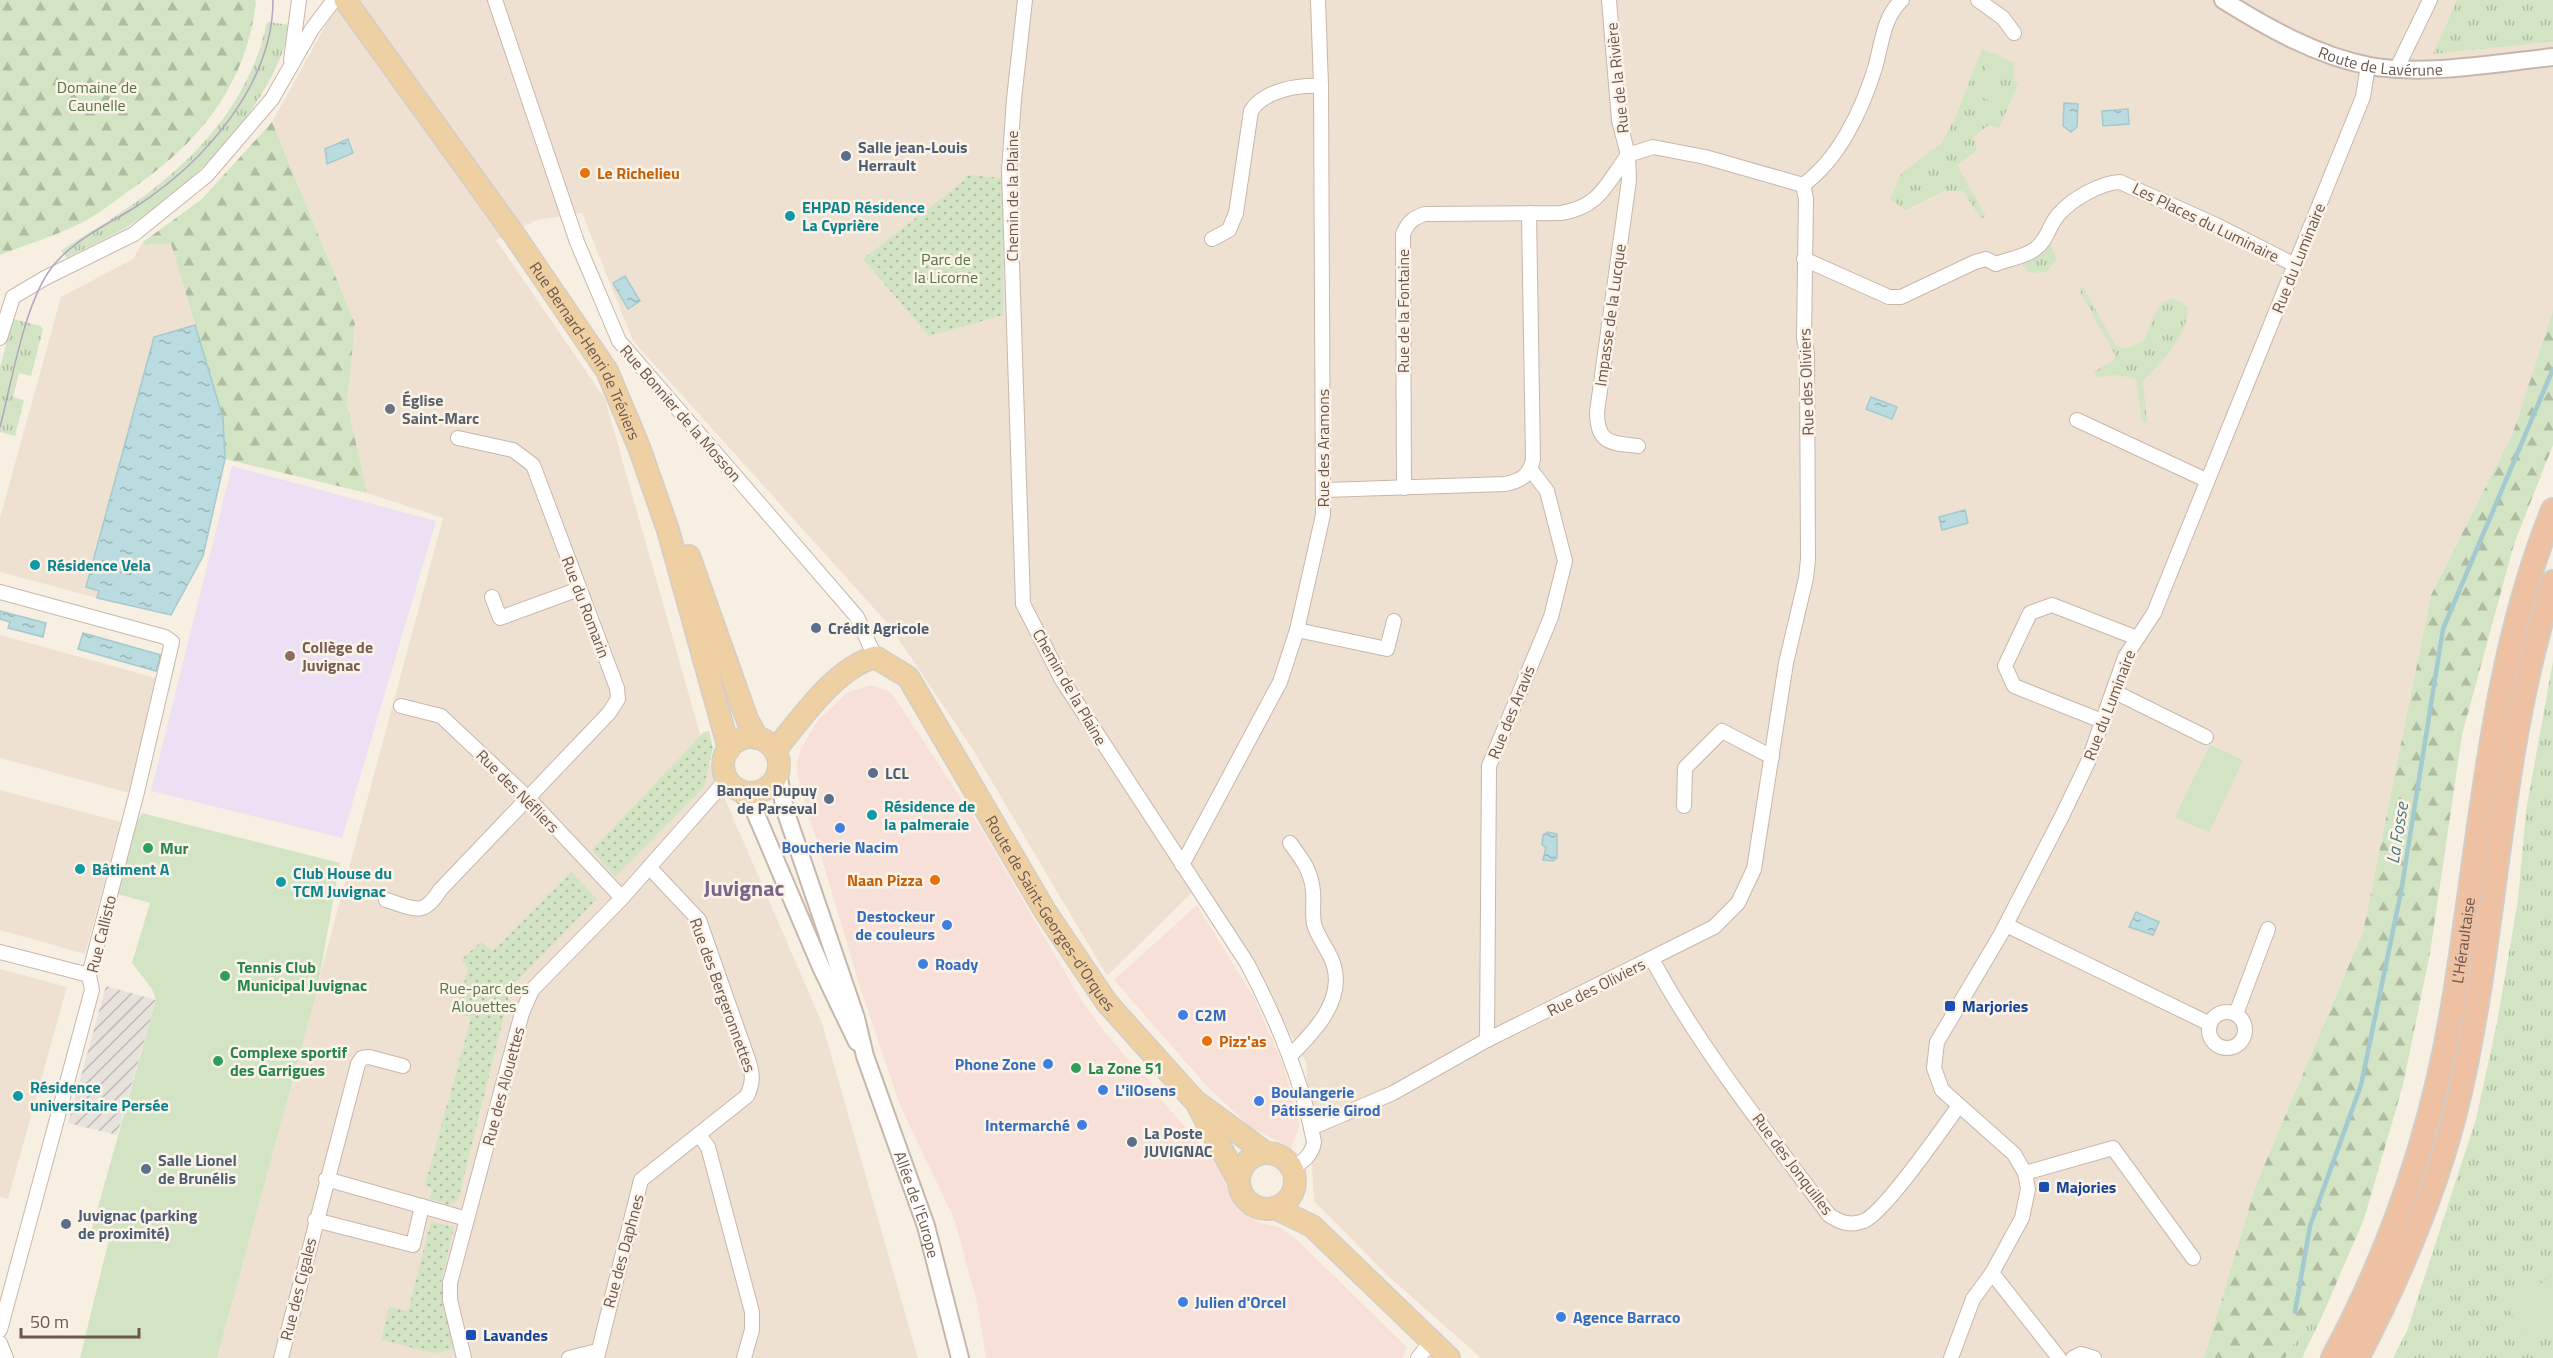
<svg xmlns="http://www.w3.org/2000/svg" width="2553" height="1358" viewBox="0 0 2553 1358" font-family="'Titillium Web',sans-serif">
	<defs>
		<pattern id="industrial-furrows" width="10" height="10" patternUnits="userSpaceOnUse" patternTransform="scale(1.5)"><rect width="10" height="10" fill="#e8e2dd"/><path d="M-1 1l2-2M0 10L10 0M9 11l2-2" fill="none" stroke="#c0bab5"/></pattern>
		<pattern id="grass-tufts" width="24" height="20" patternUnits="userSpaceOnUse" patternTransform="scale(1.5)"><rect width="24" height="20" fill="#d2e4c3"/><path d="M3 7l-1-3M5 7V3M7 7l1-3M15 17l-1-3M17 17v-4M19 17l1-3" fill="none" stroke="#afbca1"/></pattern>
		<pattern id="forest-firs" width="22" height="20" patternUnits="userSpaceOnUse" patternTransform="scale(1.5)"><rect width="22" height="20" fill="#d2e4c3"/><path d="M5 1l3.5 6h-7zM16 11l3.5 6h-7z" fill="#afbca1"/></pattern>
		<pattern id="park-dots" width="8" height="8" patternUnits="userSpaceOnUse" patternTransform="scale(1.5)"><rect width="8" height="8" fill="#d2e4c3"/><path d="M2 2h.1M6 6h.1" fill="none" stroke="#afbca1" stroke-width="1.8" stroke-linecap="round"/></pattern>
		<pattern id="water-ripples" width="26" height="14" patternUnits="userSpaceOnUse" patternTransform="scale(1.5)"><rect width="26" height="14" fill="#badbdf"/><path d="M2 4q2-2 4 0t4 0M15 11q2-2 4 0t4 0" fill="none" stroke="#9bb4b7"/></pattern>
	</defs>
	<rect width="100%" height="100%" fill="#f8efe3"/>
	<!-- residential -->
	<g fill="#efe1d2">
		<path d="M328,0H2457L2433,54L2553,42V310L2513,433L2431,595L2363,932L2256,1185L2204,1358H1481L1388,1276L1314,1201L1306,1062L1204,881L1107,976L975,753L889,625L633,341L582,213L537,220L496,240L605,399L706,755L822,1023L918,1358H217L443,518L367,493L347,403L355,324L272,122L334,10Z"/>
		<path d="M143,242L145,245L171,244L195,325L154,338L86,587L99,591L97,598L0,572V518L61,297L133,259Z"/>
		<path d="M0,635L160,679L130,793L0,758Z"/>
		<path d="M0,790L121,822L85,954L0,930Z"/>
		<path d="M0,969L67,987L8,1199L0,1197Z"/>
	</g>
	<!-- commercial -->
	<g fill="#f7e0d8">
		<path d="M871,685L891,692L980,827L1080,998L1107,1035L1142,1075L1148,1078L1157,1095L1219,1165L1237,1209L1258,1222L1279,1227L1297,1240L1407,1347L1402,1358H986L978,1307L955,1221L900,1105L859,984L798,778L797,763L801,748L819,719L848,692Z"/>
		<path d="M1197,905L1254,998L1283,1064L1300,1123L1291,1148L1250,1127L1205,1084L1114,980Z"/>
	</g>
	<!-- industrial -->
	<path fill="url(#industrial-furrows)" d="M106,986L156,1000L117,1135L68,1123Z"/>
	<!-- education -->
	<path fill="#ece0f4" d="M232,466L436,521L342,838L151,791Z"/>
	<!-- grass -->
	<g fill="url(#grass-tufts)">
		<path d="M2457,0H2553V42L2433,54Z"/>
		<path d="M267,22L291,25C271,107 201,178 132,224C111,237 89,246 67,258L61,251C81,237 103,225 123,211C191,165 250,104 267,22Z"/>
		<path d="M1982,49L1992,53L1976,94L1992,101L2009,60L2014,64L2013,78L2018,84L1999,128L1989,125L1973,137L1977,150L1957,165L1986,216L1981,219L1963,191H1944L1906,210L1890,199L1901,174L1942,143L1956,116Z"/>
		<path d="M2050,245L2057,259L2047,272L2029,273L2022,264Z"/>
		<path d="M2083,287L2116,346L2125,349L2144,341C2151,326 2155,302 2173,298L2188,307C2187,337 2164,359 2143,381L2147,423L2142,422L2136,379L2118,375L2096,377L2094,372L2113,360L2115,355L2079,290Z"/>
		<path d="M13,319L41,326L43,330L31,376L19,373L13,397L24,400L15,436L0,432V367Z"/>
		<path d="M2553,661V1358H2393L2407,1331L2476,1119L2497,1023L2518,900L2526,811Z"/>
		<path d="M2315,1308L2323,1314L2302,1358H2285Z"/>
	</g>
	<!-- forest -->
	<g fill="url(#forest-firs)">
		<path d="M0,0H255L256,2C245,91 195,147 123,195C111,204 98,214 85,221C58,235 28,244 0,255Z"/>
		<path d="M272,122L355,324L347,403L367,493L225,459L223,418L171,244L145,245L143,242L202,199Z"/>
		<path d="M2553,310V445L2514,544L2462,735L2430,953L2403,1085L2364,1219L2323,1314L2315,1308L2285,1358H2204L2256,1185L2363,932L2431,595L2513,433Z"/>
	</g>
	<!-- park -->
	<g fill="url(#park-dots)">
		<path d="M966,175L1004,178L1003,315L929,336L863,259L965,180Z"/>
		<path d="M709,731L713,748L704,787L615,877L592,850L704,732Z"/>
		<path d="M571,872L597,899L511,987L458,1200L449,1205L430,1199L432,1188L425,1185L470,1022V1017L456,1013L468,968L461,960L481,942L493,951Z"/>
		<path d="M431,1221L454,1227L441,1282L455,1349L434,1353L381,1340L389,1307L408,1311Z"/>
	</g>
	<!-- pitch -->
	<g fill="#d2e4c3">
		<path d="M1992,53L2009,60L1992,101L1976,95Z"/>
		<path d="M2210,745L2243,760L2209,833L2175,817Z"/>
		<path d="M142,813L340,863L317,990L217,1358H80L109,1239L91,1232L156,1000L152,989L132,963L150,903L118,894L135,826Z"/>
		<path d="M2553,1275V1332L2534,1345L2507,1307Z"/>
	</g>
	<!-- water -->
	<g fill="url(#water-ripples)" stroke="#a2cacf" stroke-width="1.5">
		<path d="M2064,103L2078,104L2077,127L2071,132L2063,126Z"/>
		<path d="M2128,109L2129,124L2103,126L2102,111Z"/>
		<path d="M348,139L353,153L327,164L325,149Z"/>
		<path d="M625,276L640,301L628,309L613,283Z"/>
		<path d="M195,325L223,418L225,459L203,556L171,615L97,598L99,591L86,587L154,337Z"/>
		<path d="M1871,397L1897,407L1892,419L1866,409Z"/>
		<path d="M1965,510L1968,523L1942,530L1939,517Z"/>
		<path d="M0,611L46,623L43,637L8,628L10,622L0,619Z"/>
		<path d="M83,633L161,655L156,671L78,649Z"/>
		<path d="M1548,832L1557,834V858L1553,861L1543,860L1546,847L1542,845L1543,835Z"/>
		<path d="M2136,912L2159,922L2153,935L2129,927Z"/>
	</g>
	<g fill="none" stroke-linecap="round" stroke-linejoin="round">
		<!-- stream -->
		<path stroke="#a2cacf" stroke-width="4.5" d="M2295,1312L2310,1226L2361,1085L2401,892L2443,629L2553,369"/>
		<defs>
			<g id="minor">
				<path d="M495,0L577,242L619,341L857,617L875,657"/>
				<path d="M1025,0L1014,99L1009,171L1023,604L1062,680L1247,963C1277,1020 1302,1079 1314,1142C1312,1155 1303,1162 1292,1168"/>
				<path d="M1609,0L1619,120L1628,155L1629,180L1597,412C1597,444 1611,443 1638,446"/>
				<path d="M1978,0L2003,18L2014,33"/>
				<path d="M291,60L299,0"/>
				<path d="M2397,68L2430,0"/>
				<path d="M1803,185C1839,159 1862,110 1875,68C1882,44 1883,17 1902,0"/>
				<path d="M1212,239L1229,230L1236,213L1251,111C1264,90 1298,85 1321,86"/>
				<path d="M1804,259L1889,297H1901L1975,262L1986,259L1996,264C2008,259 2025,257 2035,249C2048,240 2049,224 2059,214C2072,199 2100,183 2120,182L2216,225L2295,265"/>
				<path d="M13,297L45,278L134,234L207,175L272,99L312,29L334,0"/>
				<path d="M0,338L13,297"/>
				<path d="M2077,420L2206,480"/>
				<path d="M1404,488L1403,234C1408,222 1413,218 1425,214L1561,213C1600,207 1606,184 1628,155"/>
				<path d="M1325,490L1505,484C1521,481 1530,475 1533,459L1529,213"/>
				<path d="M0,592L165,637L172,642L137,792L89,975L92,990L0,1330"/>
				<path d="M492,597L500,618L579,589"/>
				<path d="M1297,630L1387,649L1394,621"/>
				<path d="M2113,691L2206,737"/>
				<path d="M401,706L441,716L528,798L622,898"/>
				<path d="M2102,721L2014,686L2005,666L2030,613L2052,605L2137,638"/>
				<path d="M1684,806L1685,768L1722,731L1772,757"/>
				<path d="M1290,843C1302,859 1312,872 1313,892C1314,902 1312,914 1314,924C1318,939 1330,951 1334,966C1344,1002 1313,1033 1290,1056"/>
				<path d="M1182,865L1280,682L1297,630L1323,515L1321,86L1318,0"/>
				<path d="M386,900C414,908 423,918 440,890L609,713L618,699L617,688L533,465L513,450L458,438"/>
				<path d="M2006,925L2210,1024"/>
				<path d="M0,952L89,975"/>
				<path d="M1652,959C1701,1050 1767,1132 1829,1215C1841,1223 1850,1226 1864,1221C1885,1212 1942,1129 1958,1107"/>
				<circle cx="2227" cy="1030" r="18"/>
				<path d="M2236,1014L2268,929"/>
				<path d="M1487,1040L1489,766L1551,617L1565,561L1547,491L1531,470"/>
				<path d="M1311,1128L1393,1093L1487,1040L1714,927L1738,903L1754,869L1786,663L1806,578L1808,559L1807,353L1804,338L1806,199L1803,185L1705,157L1653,147L1628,155"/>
				<path d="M699,1135L708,1147L752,1312V1330L744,1358"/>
				<path d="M2025,1173L2113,1148L2193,1258"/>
				<path d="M326,1179L467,1219"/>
				<path d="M315,1220L413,1245L422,1206"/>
				<path d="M1992,1273L2059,1358"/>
				<path d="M0,1343L6,1358"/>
				<path d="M281,1358L358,1064L362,1058L369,1057L403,1066"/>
				<path d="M464,1358L450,1300V1283L522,1013L532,990L622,898L727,779"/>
				<path d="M569,1358L597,1351"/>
				<path d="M597,1358L641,1180L747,1096C753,1083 753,1075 749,1062L699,920L649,867"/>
				<path d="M1418,1358L1431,1342"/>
				<path d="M1951,1358L1973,1299L1992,1273L2022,1218L2028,1189L2025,1173L2014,1154L1942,1090L1934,1068L1937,1042L2001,934L2062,816L2088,762L2125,657L2154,613L2363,97L2368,65"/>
				<path d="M2073,1358L2081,1354L2094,1358"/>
			</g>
			<g id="tertiary">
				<path id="s1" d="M2223,0C2268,28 2317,56 2370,66C2426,76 2496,63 2553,57"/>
				<path id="s2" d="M778,773L785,810L856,1018L865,1056L926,1226L960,1358"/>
				<path d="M740,791L752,805L821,967L857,1042"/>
			</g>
			<g id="primary">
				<path id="s3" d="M345,0L513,233L607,371L639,447L668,530L729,749"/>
				<path d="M689,556L747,719L757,738"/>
				<circle cx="751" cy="765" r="28"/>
				<path id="s4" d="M775,750C802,718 834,669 875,657L908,677L1045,911L1107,1003L1195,1101L1266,1153"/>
				<path d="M1199,1108L1239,1181"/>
				<circle cx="1267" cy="1181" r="28"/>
				<path d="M1275,1208L1312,1226L1449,1358"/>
			</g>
			<g id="trunk">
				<path id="s5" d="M2333,1358C2394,1245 2435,1121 2455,994C2481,833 2491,663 2553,510"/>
				<path d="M2357,1358C2401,1274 2439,1185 2460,1092C2498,923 2499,747 2553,582"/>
			</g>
		</defs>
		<!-- minor casing -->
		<use href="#minor" stroke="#c7b7ab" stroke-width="16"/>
		<!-- tertiary casing -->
		<use href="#tertiary" stroke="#c7b7ab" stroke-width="20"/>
		<!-- primary casing -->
		<use href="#primary" stroke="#d3cdc9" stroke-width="24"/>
		<!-- trunk casing -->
		<use href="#trunk" stroke="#d3cdc9" stroke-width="26"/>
		<!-- minor -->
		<use href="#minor" stroke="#fff" stroke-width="14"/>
		<!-- tertiary -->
		<use href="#tertiary" stroke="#fff" stroke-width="16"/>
		<!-- primary -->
		<use href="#primary" stroke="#efd0a3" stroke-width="21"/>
		<!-- trunk -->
		<use href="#trunk" stroke="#edc1a2" stroke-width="22"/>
		<!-- tram -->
		<path stroke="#b2a4c0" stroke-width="1.5" d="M0,427C12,381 24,304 52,267C73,240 109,224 137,206C204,162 273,85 273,0"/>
	</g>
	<!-- markers -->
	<g fill="#5c6f8a" stroke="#fcf3e8" stroke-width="2">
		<circle cx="846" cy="156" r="6"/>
		<circle cx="816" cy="628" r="6"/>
		<circle cx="873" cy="773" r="6"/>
		<circle cx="829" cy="799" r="6"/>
		<circle cx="1132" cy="1142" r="6"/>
		<circle cx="146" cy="1169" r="6"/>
		<circle cx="66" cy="1224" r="6"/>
	</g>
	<g fill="#e8710a" stroke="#fcf3e8" stroke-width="2">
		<circle cx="585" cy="173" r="6"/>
		<circle cx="935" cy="880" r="6"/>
		<circle cx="1207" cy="1041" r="6"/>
	</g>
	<g fill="#0f9aa8" stroke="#fcf3e8" stroke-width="2">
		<circle cx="790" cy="216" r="6"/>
		<circle cx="35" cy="565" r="6"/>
		<circle cx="872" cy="815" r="6"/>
		<circle cx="80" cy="869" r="6"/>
		<circle cx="281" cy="882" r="6"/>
		<circle cx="18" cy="1096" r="6"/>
	</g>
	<circle fill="#6b7280" stroke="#fcf3e8" stroke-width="2" cx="390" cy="409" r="6"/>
	<circle fill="#8d6e63" stroke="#fcf3e8" stroke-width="2" cx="290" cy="656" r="6"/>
	<g fill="#3f7fe0" stroke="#fcf3e8" stroke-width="2">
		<circle cx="840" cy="828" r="6"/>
		<circle cx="947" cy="925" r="6"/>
		<circle cx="923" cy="964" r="6"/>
		<circle cx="1183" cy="1015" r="6"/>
		<circle cx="1048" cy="1064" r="6"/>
		<circle cx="1103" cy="1090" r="6"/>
		<circle cx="1259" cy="1101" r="6"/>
		<circle cx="1082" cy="1125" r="6"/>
		<circle cx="1183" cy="1302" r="6"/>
		<circle cx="1561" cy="1317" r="6"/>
	</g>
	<g fill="#2e9e5b" stroke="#fcf3e8" stroke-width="2">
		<circle cx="148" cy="848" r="6"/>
		<circle cx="225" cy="976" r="6"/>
		<circle cx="218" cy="1061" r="6"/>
		<circle cx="1076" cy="1068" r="6"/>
	</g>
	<g fill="#1a4fb4" stroke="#fcf3e8" stroke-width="2">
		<rect x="1944" y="1000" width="12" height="12" rx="3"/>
		<rect x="2038" y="1181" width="12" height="12" rx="3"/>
		<rect x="465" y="1329" width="12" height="12" rx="3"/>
	</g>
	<g text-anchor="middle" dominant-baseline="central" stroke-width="5" stroke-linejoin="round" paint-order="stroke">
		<!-- street labels -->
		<g font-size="16" fill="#6d574c" stroke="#fcf3e8">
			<text stroke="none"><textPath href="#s1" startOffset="172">Route de Lavérune</textPath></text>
			<text transform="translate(1617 78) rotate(-96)">Rue de la Rivière</text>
			<text transform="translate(1012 196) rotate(-90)">Chemin de la Plaine</text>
			<text transform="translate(2206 222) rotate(26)">Les Places du Luminaire</text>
			<text transform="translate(2298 258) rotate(-68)">Rue du Luminaire</text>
			<text transform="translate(1403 311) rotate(-90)">Rue de la Fontaine</text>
			<text transform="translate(1610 315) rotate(-82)">Impasse de la Lucque</text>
			<text stroke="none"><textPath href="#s3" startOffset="426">Rue Bernard-Henri de Tréviers</textPath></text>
			<text transform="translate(1806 382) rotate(-92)">Rue des Oliviers</text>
			<text transform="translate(681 413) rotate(49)">Rue Bonnier de la Mosson</text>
			<text transform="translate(1323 448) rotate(-90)">Rue des Aramons</text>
			<text transform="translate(586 607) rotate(69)">Rue du Romarin</text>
			<text transform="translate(1070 687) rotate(60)">Chemin de la Plaine</text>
			<text transform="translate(2109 705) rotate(-69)">Rue du Luminaire</text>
			<text transform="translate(1511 712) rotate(-68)">Rue des Aravis</text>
			<text transform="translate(518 791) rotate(45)">Rue des Néfliers</text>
			<text stroke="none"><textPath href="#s4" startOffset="453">Route de Saint-Georges-d'Orques</textPath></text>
			<text transform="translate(101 934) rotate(-76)">Rue Callisto</text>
			<text stroke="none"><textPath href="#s5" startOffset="440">L'Héraultaise</textPath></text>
			<text transform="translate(1596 987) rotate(-27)">Rue des Oliviers</text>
			<text transform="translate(723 995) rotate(70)">Rue des Bergeronnettes</text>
			<text transform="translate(503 1086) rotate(-75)">Rue des Alouettes</text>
			<text transform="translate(1793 1164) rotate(53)">Rue des Jonquilles</text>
			<text stroke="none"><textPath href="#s2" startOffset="454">Allée de l'Europe</textPath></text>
			<text transform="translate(623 1251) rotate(-75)">Rue des Daphnes</text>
			<text transform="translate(298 1289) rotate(-76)">Rue des Cigales</text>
		</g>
		<!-- park labels -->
		<g font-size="16" fill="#587749" stroke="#fcf3e8">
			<text x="97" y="87">Domaine de<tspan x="97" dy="18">Caunelle</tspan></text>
			<text x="946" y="259">Parc de<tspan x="946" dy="18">la Licorne</tspan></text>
			<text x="484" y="988">Rue-parc des<tspan x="484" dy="18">Alouettes</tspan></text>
		</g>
		<!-- service labels -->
		<g font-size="16" font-weight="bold" fill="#4e5e75" stroke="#fcf3e8" text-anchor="start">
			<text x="858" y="147">Salle jean-Louis<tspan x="858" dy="18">Herrault</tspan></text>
			<text x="828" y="628">Crédit Agricole</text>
			<text x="885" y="773">LCL</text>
			<text x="817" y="790" text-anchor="end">Banque Dupuy<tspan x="817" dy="18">de Parseval</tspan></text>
			<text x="1144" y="1133">La Poste<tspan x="1144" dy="18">JUVIGNAC</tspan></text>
			<text x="158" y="1160">Salle Lionel<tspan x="158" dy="18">de Brunélis</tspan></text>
			<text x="78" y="1215">Juvignac (parking<tspan x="78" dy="18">de proximité)</tspan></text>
		</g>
		<!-- food labels -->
		<g font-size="16" font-weight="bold" fill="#c56008" stroke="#fcf3e8" text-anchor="start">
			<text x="597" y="173">Le Richelieu</text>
			<text x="923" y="880" text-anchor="end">Naan Pizza</text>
			<text x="1219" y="1041">Pizz'as</text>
		</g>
		<!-- culture labels -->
		<g font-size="16" font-weight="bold" fill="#0d838f" stroke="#fcf3e8" text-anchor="start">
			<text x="802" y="207">EHPAD Résidence<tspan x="802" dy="18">La Cyprière</tspan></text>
			<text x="47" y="565">Résidence Vela</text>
			<text x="884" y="806">Résidence de<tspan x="884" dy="18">la palmeraie</tspan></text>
			<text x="92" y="869">Bâtiment A</text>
			<text x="293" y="873">Club House du<tspan x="293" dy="18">TCM Juvignac</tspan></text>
			<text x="30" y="1087">Résidence<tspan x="30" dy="18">universitaire Persée</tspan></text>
		</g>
		<!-- worship labels -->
		<g font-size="16" font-weight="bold" fill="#5b616d" stroke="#fcf3e8" text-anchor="start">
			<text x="402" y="400">Église<tspan x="402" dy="18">Saint-Marc</tspan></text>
		</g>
		<!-- education labels -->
		<g font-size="16" font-weight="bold" fill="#785e54" stroke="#fcf3e8" text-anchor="start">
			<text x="302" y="647">Collège de<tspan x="302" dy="18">Juvignac</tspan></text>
		</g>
		<!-- shop labels -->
		<g font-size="16" font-weight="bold" fill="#366cbe" stroke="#fcf3e8" text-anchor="start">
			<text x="840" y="847" text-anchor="middle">Boucherie Nacim</text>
			<text x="935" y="916" text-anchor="end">Destockeur<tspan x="935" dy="18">de couleurs</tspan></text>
			<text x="935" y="964">Roady</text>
			<text x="1195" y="1015">C2M</text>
			<text x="1036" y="1064" text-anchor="end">Phone Zone</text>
			<text x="1115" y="1090">L'ilOsens</text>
			<text x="1271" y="1092">Boulangerie<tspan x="1271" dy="18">Pâtisserie Girod</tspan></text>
			<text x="1070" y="1125" text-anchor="end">Intermarché</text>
			<text x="1195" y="1302">Julien d'Orcel</text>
			<text x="1573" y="1317">Agence Barraco</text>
		</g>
		<!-- leisure labels -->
		<g font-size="16" font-weight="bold" fill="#27864d" stroke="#fcf3e8" text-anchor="start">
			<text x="160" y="848">Mur</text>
			<text x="237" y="967">Tennis Club<tspan x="237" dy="18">Municipal Juvignac</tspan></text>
			<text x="230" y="1052">Complexe sportif<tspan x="230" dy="18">des Garrigues</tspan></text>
			<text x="1088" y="1068">La Zone 51</text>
		</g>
		<!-- transit labels -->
		<g font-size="16" font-weight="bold" fill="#164399" stroke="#fcf3e8" text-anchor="start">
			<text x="1962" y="1006">Marjories</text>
			<text x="2056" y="1187">Majories</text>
			<text x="483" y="1335">Lavandes</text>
		</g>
		<!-- water labels -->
		<g font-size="18" font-style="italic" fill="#4a767e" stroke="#fcf3e8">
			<text transform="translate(2397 833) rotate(-81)">La Fosse</text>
		</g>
		<!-- district labels -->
		<g font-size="22" font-weight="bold" fill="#7b6589" stroke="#fcf3e8">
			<text x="744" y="888">Juvignac</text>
		</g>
	</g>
	<!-- scale -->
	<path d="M21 1328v9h118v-9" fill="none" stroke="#6d574c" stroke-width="3"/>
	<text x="30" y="1328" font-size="18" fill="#6d574c" stroke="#fcf3e8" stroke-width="4.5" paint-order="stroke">50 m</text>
</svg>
